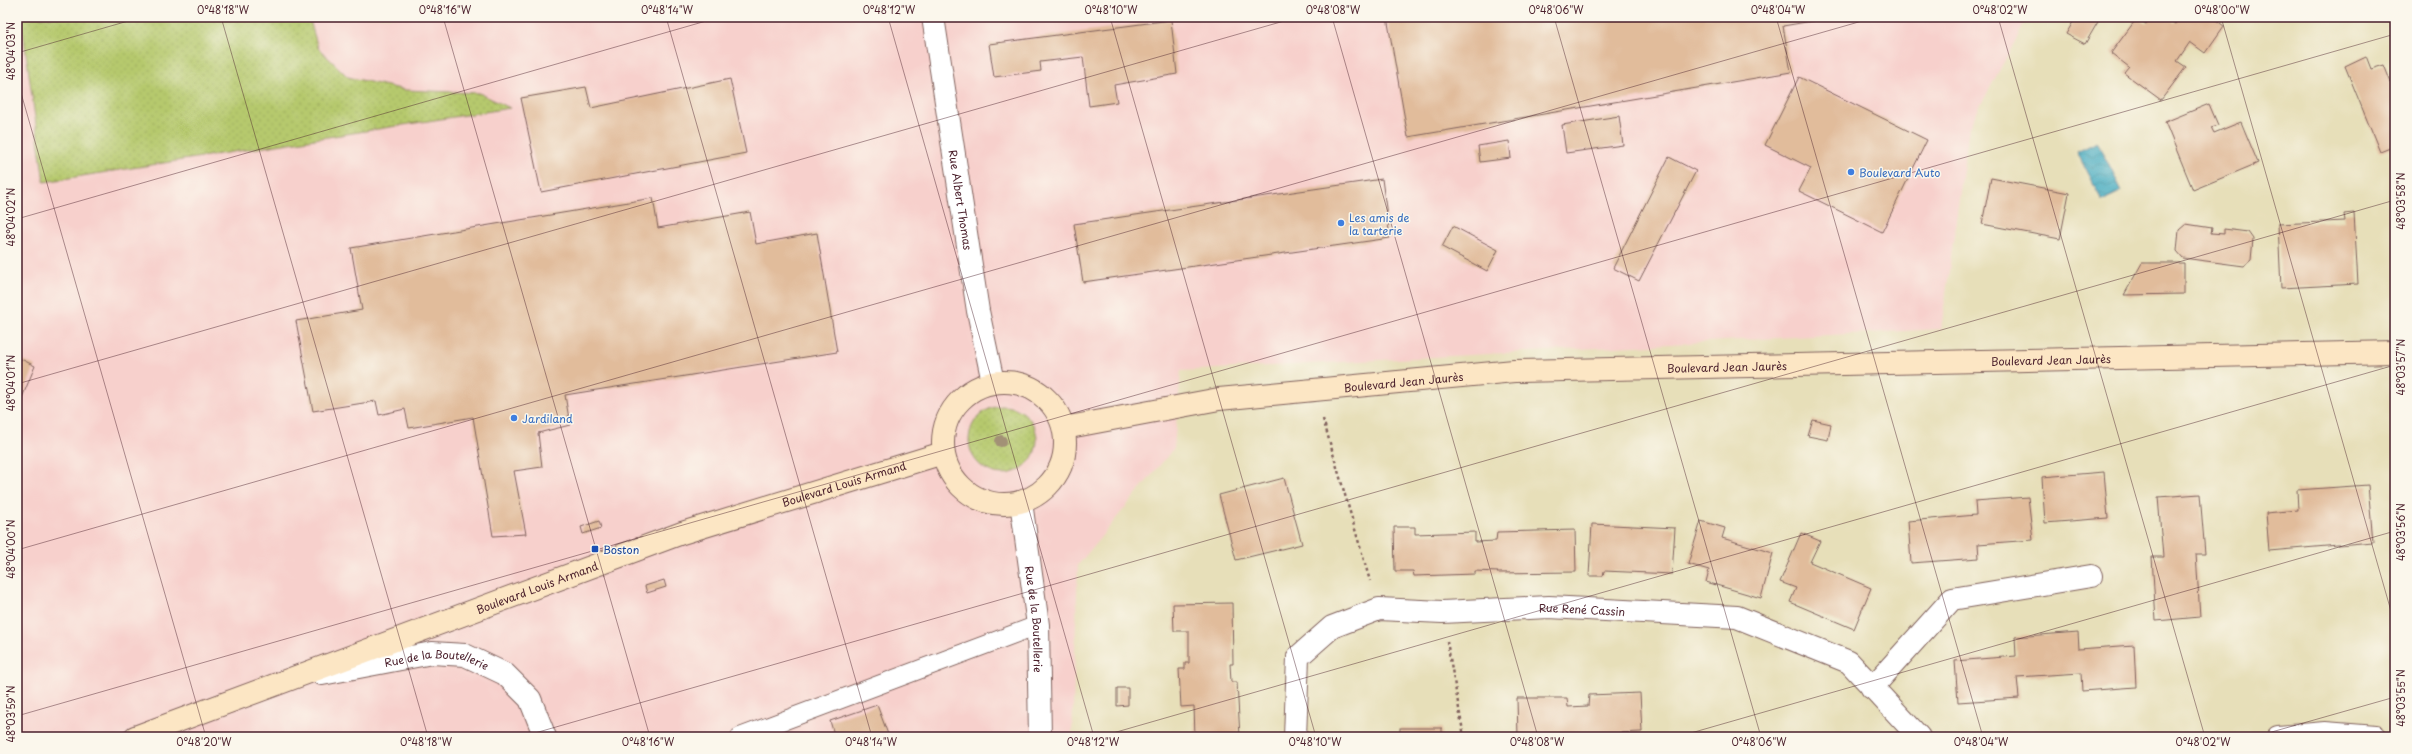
<svg xmlns="http://www.w3.org/2000/svg" width="2412" height="754" viewBox="0 0 2412 754" font-family="'Playpen Sans',sans-serif">
	<defs>
		<pattern id="grass-dots" width="8" height="8" patternUnits="userSpaceOnUse"><rect width="8" height="8" fill="#b6c96d"/><path d="M2 2h.1M6 6h.1" fill="none" stroke="#9eac5f" stroke-width="1.8" stroke-linecap="round"/></pattern>
		<pattern id="water-waves" width="16" height="10" patternUnits="userSpaceOnUse"><rect width="16" height="10" fill="#3fa9bf"/><path d="M0 5q4-4 8 0t8 0" fill="none" stroke="#37899b"/></pattern>
	</defs>
	<rect width="100%" height="100%" fill="#fbf7ec"/>
	<filter id="ink" filterUnits="userSpaceOnUse"><feTurbulence type="fractalNoise" baseFrequency=".025" numOctaves="2"/><feDisplacementMap in="SourceGraphic" scale="8" xChannelSelector="R" yChannelSelector="G"/><feConvolveMatrix kernelMatrix="1 2 1 2 8 2 1 2 1" color-interpolation-filters="sRGB"/></filter>
	<filter id="wash" filterUnits="userSpaceOnUse"><feTurbulence type="fractalNoise" baseFrequency=".012" numOctaves="4" result="noise"/><feDisplacementMap in="SourceGraphic" scale="16" xChannelSelector="R" yChannelSelector="G"/><feGaussianBlur stdDeviation="0.9" result="paint"/><feColorMatrix in="noise" values="0 0 0 0 0 0 0 0 0 0 0 0 0 0 0 0 0 1.4 0 .05"/><feComposite in="paint" operator="in"/></filter>
	<g filter="url(#wash)">
		<rect width="100%" height="100%" fill="#e7dfb9"/>
		<!-- built -->
		<path fill="#f7d0cc" d="M17,17H2028L1969,127L1941,329L1181,371L1174,448L1078,565L1072,737H17Z"/>
		<!-- grass -->
		<g fill="url(#grass-dots)" stroke="#80744c">
			<path d="M21,17H309L318,48L348,77L405,90L479,93L510,108L44,182Z"/>
			<circle cx="1003" cy="440" r="34"/>
		</g>
		<!-- water -->
		<path fill="url(#water-waves)" stroke="#446475" d="M2097,142L2122,191L2102,201L2077,152Z"/>
		<g id="blocks">
			<!-- building -->
			<g fill="#e1bc9b">
				<path d="M1387,17H1817L1818,20L1783,26L1791,72L1408,137Z"/>
				<path d="M2076,17H2094L2099,20L2085,44L2066,34Z"/>
				<path d="M2151,17H2166L2175,24L2180,17H2212L2224,26L2205,53L2190,42L2177,61L2186,67L2161,100L2124,73L2129,67L2111,53L2137,18L2146,24Z"/>
				<path d="M1171,20L1177,74L1114,85L1117,102L1089,106L1083,57L1040,62L1041,71L994,77L989,44Z"/>
				<path d="M2366,56L2371,69L2384,65L2395,93V146L2380,152L2345,66Z"/>
				<path d="M1799,77L1927,140L1882,232L1799,191L1811,168L1765,145Z"/>
				<path d="M730,79L746,153L541,192L521,98L586,87L591,108Z"/>
				<path d="M2209,104L2218,125L2211,127L2214,133L2241,122L2258,163L2193,190L2165,122Z"/>
				<path d="M1619,116L1623,145L1566,153L1562,125Z"/>
				<path d="M1509,141L1511,158L1480,162L1478,146Z"/>
				<path d="M1669,157L1696,171L1639,281L1613,268Z"/>
				<path d="M1991,178L2069,193L2060,239L1982,224Z"/>
				<path d="M1382,179L1390,238L1083,282L1074,224Z"/>
				<path d="M653,198L658,228L750,212L756,244L817,233L837,352L565,395L570,425L538,433L542,467L514,471L526,534L493,536L473,417L409,428L405,409L379,415L376,401L313,411L296,321L362,310L351,248Z"/>
				<path d="M2354,213L2358,284L2281,288L2278,224L2345,221L2344,214Z"/>
				<path d="M2186,224L2212,228L2211,233L2224,234V229L2248,232L2253,239L2251,260L2244,266L2183,258L2177,251L2179,230Z"/>
				<path d="M1453,226L1498,250L1487,271L1442,247Z"/>
				<path d="M2142,263H2184V294L2124,295Z"/>
				<path d="M17,357L35,366L17,410Z"/>
				<path d="M1813,420L1831,424L1828,440L1808,436Z"/>
				<path d="M2104,472L2108,518L2045,523L2042,477Z"/>
				<path d="M1284,478L1302,544L1236,560L1219,495Z"/>
				<path d="M2368,485L2373,542L2269,551L2266,513L2298,510L2297,490Z"/>
				<path d="M2200,494L2205,554H2196L2200,617L2156,621L2152,557H2163L2158,497Z"/>
				<path d="M2028,497L2033,540L1978,544L1979,558L1911,563L1908,521L1976,515L1975,501Z"/>
				<path d="M599,521L601,528L583,534L581,527Z"/>
				<path d="M1701,521L1725,528L1722,538L1773,553L1761,598L1706,582L1709,570L1688,564Z"/>
				<path d="M1592,524L1675,528L1672,574L1604,571L1603,576H1589Z"/>
				<path d="M1394,527H1415V534L1475,532V542L1496,541L1497,532L1575,530L1576,572L1497,573L1498,572L1475,571V574L1414,576L1413,571H1395Z"/>
				<path d="M1801,533L1820,541L1810,562L1871,588L1854,629L1790,602L1796,588L1780,582Z"/>
				<path d="M664,580L666,587L647,593L645,586Z"/>
				<path d="M1232,603L1233,664H1230L1231,682H1237L1240,737H1195L1194,706L1181,707L1179,669H1185V663H1189V631H1174L1173,604Z"/>
				<path d="M2078,632L2079,649L2134,645L2136,687L2082,691L2081,673L2017,677L2019,698L1958,702L1955,661L2016,656L2015,637Z"/>
				<path d="M1117,688H1128V705L1117,706Z"/>
				<path d="M1640,693L1642,732L1619,733V737H1518L1517,698H1567L1568,707L1588,706L1589,695Z"/>
				<path d="M877,705L889,737H825L834,734L830,721Z"/>
				<rect x="1400" y="728" width="42" height="9"/>
			</g>
		</g>
	</g>
	<g filter="url(#ink)">
		<use href="#blocks" fill-opacity="0" stroke="#81625d" stroke-width="1"/>
		<g fill="none" stroke-linecap="round" stroke-linejoin="round">
			<defs>
				<path id="service" d="M740,737L1038,625"/>
				<g id="minor">
					<path id="s1" d="M1021,502L1038,625L1040,737"/>
					<path id="s2" d="M322,674L432,653L465,655L505,674L530,699L545,737"/>
					<path d="M1872,688L1952,599L2091,576"/>
					<path id="s3" d="M1295,737L1298,657L1332,627L1379,609L1442,612L1549,607L1737,617L1849,662L1919,737"/>
				</g>
				<g id="tertiary">
					<path id="s4" d="M933,17L978,311L993,382"/>
					<path d="M2278,737L2325,733L2376,737"/>
				</g>
				<g id="secondary">
					<circle cx="1004" cy="443" r="61"/>
					<path id="s5" d="M1064,428L1219,399L1514,371L2395,352"/>
					<path id="s6" d="M135,737L682,533L943,453"/>
				</g>
			</defs>
			<!-- service casing -->
			<use href="#service" stroke="#81625d" stroke-width="20"/>
			<!-- minor casing -->
			<use href="#minor" stroke="#81625d" stroke-width="24"/>
			<!-- tertiary casing -->
			<use href="#tertiary" stroke="#81625d" stroke-width="24"/>
			<!-- secondary casing -->
			<use href="#secondary" stroke="#81625d" stroke-width="24"/>
			<!-- path -->
			<g stroke="#81625d" stroke-width="2.5" stroke-dasharray="3 3" stroke-linecap="butt">
				<path d="M1323,419L1370,581"/>
				<path d="M1447,641L1464,737"/>
			</g>
			<!-- service -->
			<use href="#service" stroke="#fff" stroke-width="18"/>
			<!-- minor -->
			<use href="#minor" stroke="#fff" stroke-width="22"/>
			<!-- tertiary -->
			<use href="#tertiary" stroke="#fff" stroke-width="22"/>
			<!-- secondary -->
			<use href="#secondary" stroke="#fce6c4" stroke-width="22"/>
		</g>
		<!-- trees -->
		<circle fill="#a29176" cx="1001" cy="441" r="6"/>
	</g>
	<!-- ticks -->
	<path fill="none" stroke="#4a1f2b" stroke-width="1" stroke-opacity="0.45" d="M221,17L428,737M443,17L650,737M666,17L872,737M888,17L1094,737M1110,17L1316,737M1332,17L1538,737M1554,17L1761,737M1776,17L1983,737M1998,17L2205,737M2221,17L2395,625M17,53L142,17M17,79L206,737M17,219L720,17M17,384L1298,17M17,550L1876,17M17,716L2395,34M521,737L2395,200M1099,737L2395,365M1677,737L2395,531M2254,737L2395,697"/>
	<!-- markers -->
	<g fill="#3f7fe0" stroke="#fbf7ec" stroke-width="1.5">
		<circle cx="1851" cy="172" r="4"/>
		<circle cx="1341" cy="223" r="4"/>
		<circle cx="514" cy="418" r="4"/>
	</g>
	<rect fill="#1a4fb4" stroke="#fbf7ec" stroke-width="1.5" x="591" y="545" width="8" height="8" rx="2"/>
	<g text-anchor="middle" dominant-baseline="central" stroke-width="3" stroke-linejoin="round" paint-order="stroke">
		<!-- shop labels -->
		<g font-size="11" fill="#366cbe" stroke="#fbf7ec" text-anchor="start">
			<text x="1859" y="172">Boulevard Auto</text>
			<text x="1349" y="217">Les amis de<tspan x="1349" dy="13">la tarterie</tspan></text>
			<text x="522" y="418">Jardiland</text>
		</g>
		<!-- street labels -->
		<g font-size="11" fill="#4a1f2b" stroke="#fbf7ec">
			<text stroke="none"><textPath href="#s4" startOffset="185">Rue Albert Thomas</textPath></text>
			<text stroke="none"><textPath href="#s5" startOffset="991">Boulevard Jean Jaurès</textPath></text>
			<text stroke="none"><textPath href="#s5" startOffset="667">Boulevard Jean Jaurès</textPath></text>
			<text stroke="none"><textPath href="#s5" startOffset="343">Boulevard Jean Jaurès</textPath></text>
			<text stroke="none"><textPath href="#s6" startOffset="753">Boulevard Louis Armand</textPath></text>
			<text stroke="none"><textPath href="#s6" startOffset="429">Boulevard Louis Armand</textPath></text>
			<text stroke="none"><textPath href="#s3" startOffset="379">Rue René Cassin</textPath></text>
			<text stroke="none"><textPath href="#s1" startOffset="118">Rue de la Boutellerie</textPath></text>
			<text stroke="none"><textPath href="#s2" startOffset="117">Rue de la Boutellerie</textPath></text>
		</g>
		<!-- transit labels -->
		<g font-size="11" fill="#164399" stroke="#fbf7ec" text-anchor="start">
			<text x="603" y="549">Boston</text>
		</g>
	</g>
	<!-- margin -->
	<rect width="2412" height="754" fill="none" stroke="#fbf7ec" stroke-width="44"/>
	<rect x="22" y="22" width="2368" height="710" fill="none" stroke="#4a1f2b" stroke-width="1.5"/>
	<g font-size="10" text-anchor="middle" fill="#4a1f2b">
		<text x="223" y="14">0°48'18"W</text>
		<text x="445" y="14">0°48'16"W</text>
		<text x="667" y="14">0°48'14"W</text>
		<text x="889" y="14">0°48'12"W</text>
		<text x="1111" y="14">0°48'10"W</text>
		<text x="1333" y="14">0°48'08"W</text>
		<text x="1556" y="14">0°48'06"W</text>
		<text x="1778" y="14">0°48'04"W</text>
		<text x="2000" y="14">0°48'02"W</text>
		<text x="2222" y="14">0°48'00"W</text>
		<text transform="translate(11 51) rotate(-90)" y="4">48°04'03"N</text>
		<text transform="translate(2401 201) rotate(-90)" y="4">48°03'58"N</text>
		<text transform="translate(11 217) rotate(-90)" y="4">48°04'02"N</text>
		<text transform="translate(2401 367) rotate(-90)" y="4">48°03'57"N</text>
		<text transform="translate(11 383) rotate(-90)" y="4">48°04'01"N</text>
		<text transform="translate(2401 532) rotate(-90)" y="4">48°03'56"N</text>
		<text transform="translate(11 549) rotate(-90)" y="4">48°04'00"N</text>
		<text transform="translate(2401 698) rotate(-90)" y="4">48°03'55"N</text>
		<text transform="translate(11 714) rotate(-90)" y="4">48°03'59"N</text>
		<text x="204" y="746">0°48'20"W</text>
		<text x="426" y="746">0°48'18"W</text>
		<text x="648" y="746">0°48'16"W</text>
		<text x="871" y="746">0°48'14"W</text>
		<text x="1093" y="746">0°48'12"W</text>
		<text x="1315" y="746">0°48'10"W</text>
		<text x="1537" y="746">0°48'08"W</text>
		<text x="1759" y="746">0°48'06"W</text>
		<text x="1981" y="746">0°48'04"W</text>
		<text x="2203" y="746">0°48'02"W</text>
	</g>
</svg>
